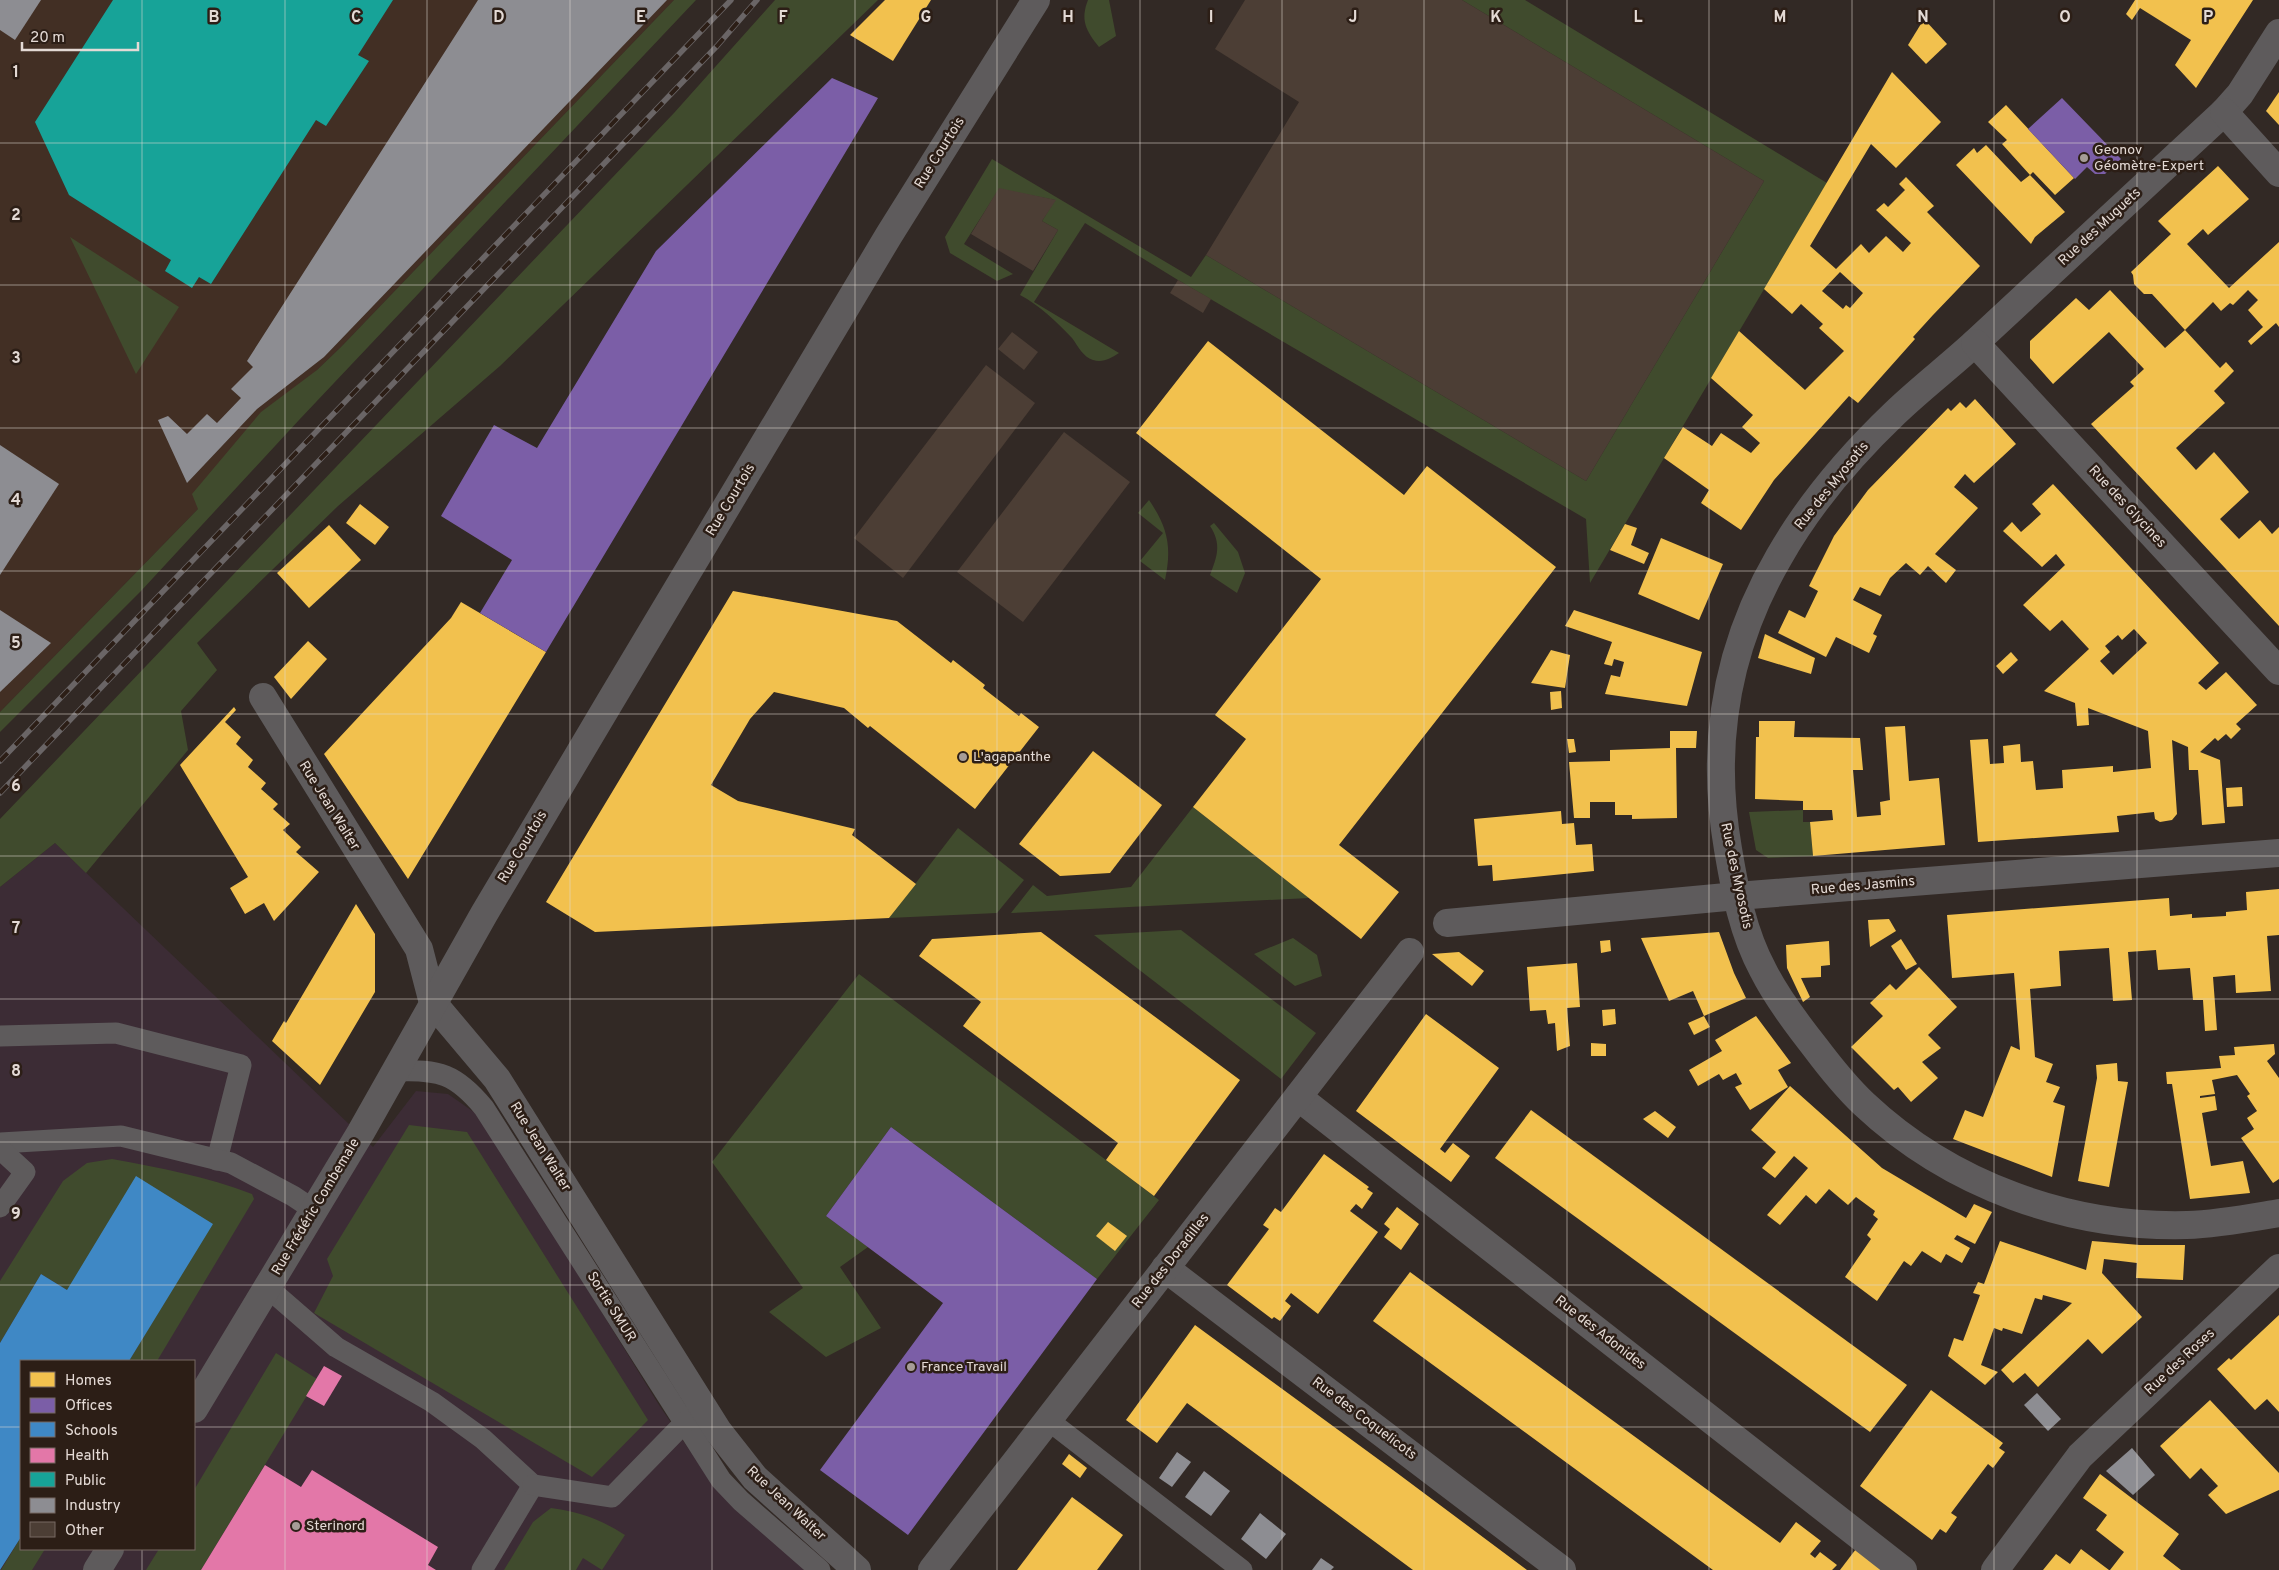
<svg xmlns="http://www.w3.org/2000/svg" width="2279" height="1570" viewBox="0 0 2279 1570" font-family="Overpass,sans-serif">
	<rect width="100%" height="100%" fill="#322925"/>
	<!-- built -->
	<path fill="#422f24" d="M0,0H674L341,347L317,370L199,508L0,712Z"/>
	<!-- medical -->
	<path fill="#3c2c35" fill-rule="evenodd" d="M55,843L373,1147L416,1091L448,1094L481,1117L659,1405L699,1464L805,1570H0V887ZM21,1361H194V1549H21Z"/>
	<!-- green -->
	<g fill="#404b2d">
		<path d="M674,0H696L299,420L141,591L0,732V712L198,509L192,494L261,412L317,370L341,347Z"/>
		<path d="M775,0H878L500,366L338,506L197,643L217,670L181,711L188,750L86,873L55,843L0,887V819L674,113Z"/>
		<path d="M1088,0H1109L1116,36L1099,47C1086,31 1080,20 1088,0Z"/>
		<path d="M1462,0H1525L1827,183L1590,583L1586,519L1178,280L1085,223L1034,302L1119,353C1111,358 1103,363 1093,360C1083,357 1078,346 1072,338C1057,322 1039,305 1020,295L1058,230L1042,221L1055,200L999,189L964,244L1013,274L997,281L950,253L945,237L992,159L1191,277L1206,255L1586,481L1764,181Z"/>
		<path d="M70,237L179,307L136,374Z"/>
		<path d="M1149,500C1168,528 1172,547 1165,580L1140,561L1163,533L1138,513Z"/>
		<path d="M1214,523L1238,552L1245,573L1237,593L1210,575C1217,557 1222,544 1210,526Z"/>
		<path d="M1193,807L1309,898L1011,913L1033,885L1047,896L1131,887Z"/>
		<path d="M1803,810V822H1810L1813,856L1768,858L1756,850L1749,812Z"/>
		<path d="M958,828L1024,880L997,913L889,918Z"/>
		<path d="M1181,930L1316,1033L1281,1079L1094,935Z"/>
		<path d="M1293,938L1317,955L1322,976L1295,986L1254,954Z"/>
		<path d="M859,974L1159,1200L1097,1279L891,1127L826,1216L868,1247L840,1267L881,1328L826,1357L769,1312L803,1288L712,1162Z"/>
		<path d="M409,1125L467,1132L648,1420L592,1477L314,1313L333,1276L327,1259Z"/>
		<path d="M112,1159C160,1168 206,1176 252,1194L254,1199L157,1361H129L212,1224L67,1290L41,1274L0,1343V1281L63,1181L87,1163Z"/>
		<path d="M276,1353L317,1379L201,1570H146L159,1549H194V1490Z"/>
		<path d="M551,1508C580,1512 600,1519 625,1535L602,1570L583,1558L576,1570H504L533,1522Z"/>
		<path d="M21,1537V1549H45L32,1570H1Z"/>
	</g>
	<!-- homes -->
	<g fill="#f2c14e" fill-rule="evenodd">
		<path d="M885,0H931L893,61L850,35Z"/>
		<path d="M2135,0H2253L2196,88L2175,65L2191,40L2140,8L2132,20L2126,14Z"/>
		<path d="M1924,19L1947,44L1926,64L1908,45Z"/>
		<path d="M1892,72L1941,122L1896,168L1871,144L1810,246L1836,269L1861,244L1869,253L1886,236L1903,252L1911,243L1876,210L1884,203L1888,207L1905,190L1899,184L1906,177L1934,206L1927,212L1980,266L1933,315L1913,337L1915,339L1858,403L1849,396L1774,480L1741,530L1701,503L1709,490L1664,458L1683,427L1712,446L1721,433L1751,453L1760,443L1742,427L1753,415L1711,378L1739,331L1805,390L1844,351L1819,328L1823,324L1801,304L1792,314L1764,289ZM1840,272L1863,293L1850,308L1846,305L1843,309L1822,291Z"/>
		<path d="M2279,92V125L2266,111Z"/>
		<path d="M2006,105L2074,178L2055,195L2033,172L2030,175L2065,212L2035,237L2031,244L1956,165L1974,148L1977,153L1986,145L2021,182L2030,175L2002,144L2007,140L1988,122Z"/>
		<path d="M2218,166L2249,199L2208,235L2203,229L2187,244L2229,288L2279,242V327L2276,323L2251,345L2248,341L2263,327L2248,310L2258,300L2248,290L2233,305L2230,303L2221,311L2213,302L2185,330L2152,294H2144L2134,284L2133,275L2131,272L2171,234L2158,221Z"/>
		<path d="M2110,290L2165,348L2185,330L2220,368L2226,362L2234,371L2214,391L2225,403L2176,448L2196,470L2214,452L2249,492L2220,519L2239,539L2260,520L2272,534L2279,527V626L2091,424L2134,386L2130,382L2144,369L2109,332L2053,384L2030,358V341L2076,298L2089,310Z"/>
		<path d="M1208,341L1404,495L1427,466L1556,567L1339,845L1399,892L1361,939L1193,807L1246,739L1215,715L1321,579L1136,433Z"/>
		<path d="M1975,399L2016,444L1974,483L1965,474L1954,487L1978,508L1935,554L1956,570L1946,583L1928,566L1920,575L1906,563L1890,578L1880,596L1860,587L1853,600L1882,615L1873,634L1877,636L1869,653L1836,637L1826,657L1778,633L1789,610L1805,618L1818,591L1809,586L1834,536L1868,490L1948,408L1951,411L1960,402L1966,408Z"/>
		<path d="M2053,484L2219,663L2198,683L2206,690L2226,672L2257,705L2236,724L2241,729L2231,739L2226,734L2218,741L2215,738L2200,752L2220,760L2225,823L2202,825L2198,770H2189L2188,747L2172,740L2177,814L2172,820L2160,822L2155,819L2154,812L2117,816L2119,832L1978,842L1970,740L1988,739L1990,764L2004,763L2003,746L2020,744L2021,762L2033,761L2036,790L2063,788L2062,770L2113,766V772L2151,768L2148,731L2088,708L2089,725L2077,726L2075,703L2044,691L2089,649L2062,620L2050,631L2023,605L2065,565L2056,554L2042,567L2003,531L2012,522L2021,532L2029,525L2041,514L2032,504ZM2134,629L2147,643L2113,675L2100,661L2110,652L2105,646L2118,635L2122,640Z"/>
		<path d="M360,504L389,527L375,545L346,523Z"/>
		<path d="M1625,524L1637,528L1631,545L1649,553L1644,564L1610,550Z"/>
		<path d="M329,525L361,560L309,608L277,573Z"/>
		<path d="M1661,538L1723,564L1699,620L1638,594Z"/>
		<path d="M733,591L897,621L951,663L953,660L985,685L983,688L1019,716L1021,713L1039,727L975,809L870,726L868,728L844,708L774,692L750,719L711,785L738,801L855,829L852,835L916,884L889,918L595,932L546,902Z"/>
		<path d="M461,602L546,652L408,879L324,754L451,618Z"/>
		<path d="M1574,610L1702,652L1687,706L1605,694L1611,675L1620,677L1624,662L1614,659L1612,666L1604,664L1612,642L1565,626Z"/>
		<path d="M1765,634L1815,658L1811,674L1758,658Z"/>
		<path d="M308,641L327,659L291,699L274,677Z"/>
		<path d="M1551,650L1570,655L1565,688L1531,683Z"/>
		<path d="M2011,652L2018,660L2003,674L1996,666Z"/>
		<path d="M1561,691L1562,708L1551,710L1550,692Z"/>
		<path d="M234,707L236,710L225,722L241,737L236,744L253,760L248,767L266,783L261,789L278,804L273,809L290,824L283,830L301,847L296,852L319,872L274,921L264,903L245,914L230,888L248,877L180,765Z"/>
		<path d="M1759,721H1795L1794,737L1860,738L1863,770H1853L1857,817L1881,815L1880,802L1890,800L1885,727L1905,726L1909,781L1939,778L1945,845L1813,856L1810,822L1833,820L1832,810H1803V801L1755,799L1756,737H1759Z"/>
		<path d="M1670,731H1697L1696,748H1676L1677,818L1632,819V815H1615V802H1590V818H1574L1569,762L1610,761V750L1670,748Z"/>
		<path d="M1567,739H1574L1576,752L1569,753Z"/>
		<path d="M1093,751L1162,805L1110,873L1060,876L1019,844Z"/>
		<path d="M2242,787L2243,806L2227,807L2226,788Z"/>
		<path d="M1561,811L1562,824L1574,823L1576,845L1592,844L1594,871L1493,881L1492,865L1478,866L1474,819Z"/>
		<path d="M2279,889V935L2267,936L2271,991L2236,993L2235,975L2213,977L2217,1030L2205,1031L2203,1000H2193L2190,968L2158,970L2156,950L2128,952L2132,1000L2113,1001L2109,948L2059,951L2061,986L2030,989L2035,1057L2053,1064L2046,1082L2060,1087L2053,1102L2065,1106L2052,1177L1953,1139L1965,1110L1983,1117L2011,1046L2020,1050L2014,973L1952,978L1947,915L2169,898L2170,916L2192,914V918L2226,916V912L2247,910L2246,892Z"/>
		<path d="M356,904L375,934V992L320,1085L272,1041L284,1021L286,1023Z"/>
		<path d="M1889,919L1896,931L1870,947L1868,920Z"/>
		<path d="M1041,932L1240,1080L1154,1196L1106,1160L1118,1143L963,1026L981,1002L919,956L932,939Z"/>
		<path d="M1719,932L1734,973L1746,998L1704,1016L1693,991L1669,1001L1641,938Z"/>
		<path d="M1901,939L1917,964L1906,970L1891,946Z"/>
		<path d="M1610,940L1611,951L1601,953L1600,941Z"/>
		<path d="M1829,941L1830,965L1821,966V977L1801,978L1810,997L1803,1002L1787,968L1786,945Z"/>
		<path d="M1459,952L1484,971L1472,986L1432,954Z"/>
		<path d="M1577,963L1580,1007L1567,1008L1570,1046L1557,1051L1555,1023L1548,1024L1546,1010L1530,1011L1527,967Z"/>
		<path d="M1919,967L1957,1007L1928,1035L1941,1048L1922,1062L1938,1078L1911,1102L1898,1087L1894,1090L1851,1047L1883,1016L1870,1003L1890,984L1896,990Z"/>
		<path d="M1615,1009L1616,1024L1603,1026L1602,1010Z"/>
		<path d="M1426,1014L1499,1068L1440,1149L1445,1153L1453,1143L1470,1156L1451,1182L1356,1111Z"/>
		<path d="M1704,1016L1710,1027L1694,1035L1688,1023Z"/>
		<path d="M1756,1016L1791,1063L1778,1070L1788,1087L1750,1110L1735,1087L1742,1084L1736,1073L1723,1080L1719,1074L1698,1086L1689,1070L1722,1051L1715,1040Z"/>
		<path d="M1591,1043L1606,1044V1056H1591Z"/>
		<path d="M2274,1044L2275,1054L2267,1061L2279,1078V1179L2273,1183L2241,1138L2254,1129L2247,1118L2257,1111L2247,1096L2250,1094L2237,1075L2212,1080L2215,1094L2200,1096V1098L2215,1096L2217,1110L2202,1113L2211,1166L2243,1161L2250,1193L2190,1199L2172,1084H2167L2166,1072L2221,1068L2219,1056L2235,1055L2234,1047Z"/>
		<path d="M2117,1063L2118,1081L2128,1082L2109,1187L2078,1181L2097,1078L2096,1065Z"/>
		<path d="M1790,1086L1882,1168L1966,1218L1974,1204L1992,1212L1975,1244L1957,1235L1954,1239L1970,1248L1962,1263L1946,1254L1941,1263L1922,1251L1911,1266L1904,1261L1877,1301L1845,1277L1871,1239L1867,1235L1878,1219L1873,1215L1875,1211L1856,1197L1848,1205L1829,1189L1816,1204L1806,1195L1780,1225L1767,1215L1808,1168L1794,1156L1775,1178L1762,1168L1776,1152L1751,1130Z"/>
		<path d="M1531,1110L1907,1385L1870,1432L1495,1158Z"/>
		<path d="M1655,1111L1676,1127L1668,1138L1643,1119Z"/>
		<path d="M1324,1154L1369,1187L1367,1189L1373,1193L1362,1209L1356,1204L1350,1211L1378,1232L1318,1314L1291,1293L1285,1301L1291,1306L1280,1321L1274,1317L1272,1319L1227,1285L1269,1229L1263,1225L1268,1218L1275,1208L1281,1212Z"/>
		<path d="M1397,1207L1419,1224L1401,1250L1384,1237L1390,1229L1384,1224Z"/>
		<path d="M1108,1222L1127,1236L1115,1251L1096,1236Z"/>
		<path d="M2000,1241L2086,1270L2092,1241L2140,1245H2185L2183,1280L2136,1278L2137,1263L2104,1259L2102,1273L2142,1317L2102,1354L2088,1339L2038,1387L2025,1373L2013,1383L2001,1370L2072,1303L2043,1295L2042,1300L2035,1298L2022,1334L2003,1328L2002,1331L1994,1328L1981,1365L1998,1372L1985,1385L1948,1356L1954,1338L1963,1341L1980,1295L1973,1293L1978,1282L1984,1284Z"/>
		<path d="M1410,1272L1780,1543L1796,1522L1821,1541L1810,1554L1815,1558L1820,1552L1837,1565L1832,1570H1713L1373,1321Z"/>
		<path d="M2279,1315V1412L2267,1399L2255,1410L2217,1369L2229,1358L2231,1360Z"/>
		<path d="M1195,1325L1393,1470L1527,1570H1413L1187,1403L1157,1443L1126,1420Z"/>
		<path d="M1931,1390L2003,1443L1999,1448L2005,1452L1993,1468L1988,1464L1951,1513L1957,1517L1946,1533L1940,1529L1932,1540L1860,1486Z"/>
		<path d="M2210,1400L2279,1473V1490L2226,1514L2208,1495L2218,1486L2201,1468L2190,1479L2160,1446Z"/>
		<path d="M1069,1454L1087,1468L1080,1478L1062,1464Z"/>
		<path d="M2100,1474L2179,1534L2163,1556L2181,1570H2110L2124,1552L2096,1530L2107,1515L2083,1498Z"/>
		<path d="M1072,1497L1123,1535L1097,1570H1017Z"/>
		<path d="M1856,1549L1884,1570H1840Z"/>
		<path d="M2081,1549L2109,1570H2043L2056,1554L2070,1564Z"/>
	</g>
	<!-- offices -->
	<g fill="#7b5ea7">
		<path d="M832,78L878,98L546,652L480,613L512,560L441,516L494,425L537,448L656,251Z"/>
		<path d="M2062,98L2121,159L2105,174H2095L2087,167L2075,179L2028,129Z"/>
		<path d="M891,1127L1097,1279L908,1535L820,1470L943,1303L826,1216Z"/>
	</g>
	<!-- schools -->
	<path fill="#3f88c5" d="M136,1176L213,1224L129,1361H21V1537L0,1570V1343L41,1274L67,1290Z"/>
	<!-- health -->
	<g fill="#e377a8">
		<path d="M324,1366L342,1376L324,1406L306,1396Z"/>
		<path d="M265,1465L301,1487L312,1470L438,1547L428,1565L436,1570H201Z"/>
	</g>
	<!-- public -->
	<path fill="#17a398" d="M113,0H393L358,55L369,61L326,126L316,120L211,284L199,277L192,288L165,271L171,260L69,195L35,122Z"/>
	<!-- industry -->
	<g fill="#8d8d92">
		<path d="M0,0H41L15,40L0,30Z"/>
		<path d="M478,0H667L324,357L257,409L187,483L158,420L168,416L187,434L207,414L217,423L241,398L231,389L253,367L247,361Z"/>
		<path d="M0,445L59,484L0,575Z"/>
		<path d="M0,610L51,643L0,692Z"/>
		<path d="M2037,1393L2061,1419L2048,1431L2024,1405Z"/>
		<path d="M2132,1448L2155,1475L2133,1495L2106,1471Z"/>
		<path d="M1177,1452L1191,1462L1172,1487L1159,1478Z"/>
		<path d="M1204,1471L1230,1491L1211,1516L1185,1497Z"/>
		<path d="M1260,1513L1286,1534L1266,1559L1241,1539Z"/>
		<path d="M1321,1558L1334,1567L1331,1570H1312Z"/>
	</g>
	<!-- building -->
	<g fill="#4c3e35">
		<path d="M1245,0H1462L1764,181L1586,481L1206,255L1299,102L1215,49Z"/>
		<path d="M999,188L1056,200L1042,221L1058,230L1033,271L971,234Z"/>
		<path d="M1178,280L1211,299L1203,313L1170,293Z"/>
		<path d="M1012,332L1038,352L1024,370L998,349Z"/>
		<path d="M986,365L1035,403L903,578L854,538Z"/>
		<path d="M1064,432L1130,482L1023,622L957,572Z"/>
	</g>
	<g fill="none" stroke-linecap="round" stroke-linejoin="round">
		<!-- service -->
		<g stroke="#5e5b5c" stroke-width="21">
			<path d="M0,1036L116,1033L241,1065L217,1160"/>
			<path d="M396,1071C439,1069 456,1074 484,1108L721,1480L741,1501L820,1570"/>
			<path d="M0,1143L121,1136L231,1163L293,1196L314,1210"/>
			<path d="M0,1149L25,1172L0,1207"/>
			<path d="M267,1287L336,1347L432,1402L483,1439L533,1485L482,1570"/>
			<path d="M1048,1420L1242,1570"/>
			<path d="M533,1485L612,1497L694,1413"/>
		</g>
		<!-- minor -->
		<g stroke="#5e5b5c" stroke-width="28">
			<path d="M2279,33L2240,94L2224,112C2142,188 2060,265 1977,341C1950,366 1921,388 1895,413C1851,455 1809,504 1779,557C1726,648 1710,746 1728,849C1735,891 1743,933 1763,970C1777,998 1796,1023 1815,1047C1830,1067 1846,1087 1864,1104C1950,1185 2069,1228 2187,1225C2218,1224 2249,1218 2279,1213"/>
			<path d="M2224,112L2279,173"/>
			<path d="M1975,343L2279,671"/>
			<path d="M263,697L419,949L433,1003L497,1079L718,1431L755,1478L857,1570"/>
			<path d="M1447,923L1737,896L2279,853"/>
			<path d="M1298,1097L1903,1570"/>
			<path d="M1165,1268L1562,1570"/>
			<path d="M932,1570L1410,952"/>
			<path d="M1995,1570L2080,1456L2279,1268"/>
		</g>
		<!-- tertiary -->
		<g stroke="#5e5b5c" stroke-width="28">
			<path d="M194,1409L361,1132L484,914L611,700L889,235L1036,0"/>
			<path d="M97,1570L110,1549"/>
		</g>
		<defs>
			<g id="rail">
				<path d="M0,761L731,0"/>
				<path d="M0,793L717,46L757,0"/>
			</g>
		</defs>
		<!-- rail casing -->
		<use href="#rail" stroke="#6a6566" stroke-width="5.5"/>
		<!-- rail -->
		<use href="#rail" stroke="#2c1e16" stroke-width="4" stroke-dasharray="11" stroke-linecap="butt"/>
	</g>
	<!-- grid -->
	<path fill="none" stroke="#e4dad5" stroke-width="1" stroke-opacity="0.55" d="M142,0V1361M285,0V1570M427,0V1570M570,0V1570M712,0V1570M855,0V1570M997,0V1570M1140,0V1570M1282,0V1570M1424,0V1570M1567,0V1570M1709,0V1570M1852,0V1570M1994,0V1570M2137,0V1570M0,143H2279M0,285H2279M0,428H2279M0,571H2279M0,714H2279M0,856H2279M0,999H2279M0,1142H2279M0,1285H2279M0,1427H21M194,1427H2279M142,1549V1570"/>
	<!-- markers -->
	<g fill="#a69c97" stroke="#2c1e16" stroke-width="2">
		<circle cx="2084" cy="158" r="5"/>
		<circle cx="963" cy="757" r="5"/>
		<circle cx="911" cy="1367" r="5"/>
		<circle cx="296" cy="1526" r="5"/>
	</g>
	<g text-anchor="middle" dominant-baseline="central" stroke-width="5" stroke-linejoin="round" paint-order="stroke">
		<!-- poi labels -->
		<g font-size="14" fill="#e4dad5" stroke="#2c1e16" text-anchor="start">
			<text x="2094" y="150">Geonov<tspan x="2094" dy="16">Géomètre-Expert</tspan></text>
			<text x="973" y="757">L'agapanthe</text>
			<text x="921" y="1367">France Travail</text>
			<text x="306" y="1526">Sterinord</text>
		</g>
		<!-- street labels -->
		<g font-size="14" fill="#e4dad5" stroke="#2c1e16">
			<text transform="translate(940 153) rotate(-58)">Rue Courtois</text>
			<text transform="translate(2100 227) rotate(-43)">Rue des Muguets</text>
			<text transform="translate(1832 486) rotate(-51)">Rue des Myosotis</text>
			<text transform="translate(731 500) rotate(-59)">Rue Courtois</text>
			<text transform="translate(2127 507) rotate(47)">Rue des Glycines</text>
			<text transform="translate(329 806) rotate(58)">Rue Jean Walter</text>
			<text transform="translate(523 847) rotate(-59)">Rue Courtois</text>
			<text transform="translate(1736 876) rotate(78)">Rue des Myosotis</text>
			<text transform="translate(1863 886) rotate(-5)">Rue des Jasmins</text>
			<text transform="translate(540 1147) rotate(58)">Rue Jean Walter</text>
			<text transform="translate(316 1207) rotate(-59)">Rue Frédéric Combemale</text>
			<text transform="translate(1171 1261) rotate(-52)">Rue des Doradilles</text>
			<text transform="translate(611 1307) rotate(58)">Sortie SMUR</text>
			<text transform="translate(1600 1333) rotate(38)">Rue des Adonides</text>
			<text transform="translate(2180 1362) rotate(-43)">Rue des Roses</text>
			<text transform="translate(1364 1419) rotate(37)">Rue des Coquelicots</text>
			<text transform="translate(786 1504) rotate(43)">Rue Jean Walter</text>
		</g>
	</g>
	<g font-size="16" text-anchor="middle" font-weight="bold" fill="#e4dad5" stroke="#2c1e16" stroke-width="5" stroke-linejoin="round" paint-order="stroke">
		<text x="214" y="22">B</text>
		<text x="356" y="22">C</text>
		<text x="499" y="22">D</text>
		<text x="641" y="22">E</text>
		<text x="783" y="22">F</text>
		<text x="926" y="22">G</text>
		<text x="1068" y="22">H</text>
		<text x="1211" y="22">I</text>
		<text x="1353" y="22">J</text>
		<text x="1496" y="22">K</text>
		<text x="1638" y="22">L</text>
		<text x="1780" y="22">M</text>
		<text x="1923" y="22">N</text>
		<text x="2065" y="22">O</text>
		<text x="2208" y="22">P</text>
		<text x="16" y="77">1</text>
		<text x="16" y="220">2</text>
		<text x="16" y="363">3</text>
		<text x="16" y="505">4</text>
		<text x="16" y="648">5</text>
		<text x="16" y="791">6</text>
		<text x="16" y="933">7</text>
		<text x="16" y="1076">8</text>
		<text x="16" y="1219">9</text>
	</g>
	<!-- legend -->
	<rect x="20" y="1360" width="175" height="190" fill="#2c1e16" stroke="#766962"/>
	<rect x="30" y="1372" width="25" height="15" fill="#f2c14e" stroke="#766962"/>
	<text x="65" y="1385" font-size="15" fill="#e4dad5">Homes</text>
	<rect x="30" y="1398" width="25" height="15" fill="#7b5ea7" stroke="#766962"/>
	<text x="65" y="1410" font-size="15" fill="#e4dad5">Offices</text>
	<rect x="30" y="1422" width="25" height="15" fill="#3f88c5" stroke="#766962"/>
	<text x="65" y="1435" font-size="15" fill="#e4dad5">Schools</text>
	<rect x="30" y="1448" width="25" height="15" fill="#e377a8" stroke="#766962"/>
	<text x="65" y="1460" font-size="15" fill="#e4dad5">Health</text>
	<rect x="30" y="1472" width="25" height="15" fill="#17a398" stroke="#766962"/>
	<text x="65" y="1485" font-size="15" fill="#e4dad5">Public</text>
	<rect x="30" y="1498" width="25" height="15" fill="#8d8d92" stroke="#766962"/>
	<text x="65" y="1510" font-size="15" fill="#e4dad5">Industry</text>
	<rect x="30" y="1522" width="25" height="15" fill="#4c3e35" stroke="#766962"/>
	<text x="65" y="1535" font-size="15" fill="#e4dad5">Other</text>
	<!-- scale -->
	<path d="M22 42v8h116v-8" fill="none" stroke="#e4dad5" stroke-width="2.5"/>
	<text x="30" y="42" font-size="15" fill="#e4dad5" stroke="#2c1e16" stroke-width="4" paint-order="stroke">20 m</text>
</svg>
